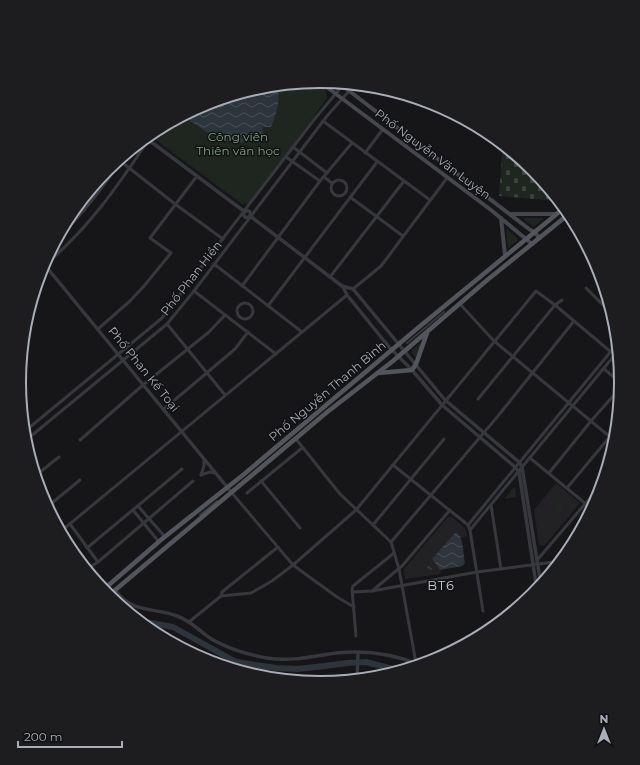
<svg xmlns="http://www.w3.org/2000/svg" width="640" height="765" viewBox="0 0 640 765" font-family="Montserrat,sans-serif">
	<defs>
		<pattern id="cemetery-stones" width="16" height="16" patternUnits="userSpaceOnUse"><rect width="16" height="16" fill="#1e261f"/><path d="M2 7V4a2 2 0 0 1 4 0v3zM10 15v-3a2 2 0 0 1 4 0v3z" fill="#3c433d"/></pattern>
		<pattern id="water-waves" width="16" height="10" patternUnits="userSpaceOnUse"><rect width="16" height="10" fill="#2c353c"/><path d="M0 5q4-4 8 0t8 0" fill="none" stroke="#485056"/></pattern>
	</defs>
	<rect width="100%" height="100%" fill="#161618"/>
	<!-- built -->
	<g fill="#222225">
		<path d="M556,483L580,503L544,546L539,545L534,510Z"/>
		<path d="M448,517H452L465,528L467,536L461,538L459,534L456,532L434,563L440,568L441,574L405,579L404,569Z"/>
	</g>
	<!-- green -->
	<g fill="#1e261f">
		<path d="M316,82C323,87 327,88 327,98L250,204H242L149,135L205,104L262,87Z"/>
		<path d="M524,218H544L536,225L533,226L524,220Z"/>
		<path d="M507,229L517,238V241L508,248L506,230Z"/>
		<path d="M422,342L416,357H415L412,353V350Z"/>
		<path d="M515,486L516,497L504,499Z"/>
		<path d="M560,503L565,507L557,517L552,513Z"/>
	</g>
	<!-- cemetery -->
	<path fill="url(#cemetery-stones)" d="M503,145L533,170L558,201L499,196Z"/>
	<!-- water -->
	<g fill="url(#water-waves)">
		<path d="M278,86C280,101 277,113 271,127H263L262,130L264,134C224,156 214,134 182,116L205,104L261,87Z"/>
		<path d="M456,532C464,536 463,554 465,563L462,566L440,570L432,559Z"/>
	</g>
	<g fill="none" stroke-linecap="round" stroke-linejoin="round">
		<!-- river -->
		<path stroke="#2c353c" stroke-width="6" d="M139,621L173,627L236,662L276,668L297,669L325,666L347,663L366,662L401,671"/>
		<!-- pedestrian -->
		<g stroke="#37383d" stroke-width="2">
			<path d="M407,343L444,312"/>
			<path d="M200,515L217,501"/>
			<path d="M428,567L431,569"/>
		</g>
		<!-- minor -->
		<g stroke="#37383d" stroke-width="3">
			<path d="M323,121L430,200"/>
			<path d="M293,147L327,173"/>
			<path d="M365,153L383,129"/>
			<path d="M286,157L320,181"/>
			<path d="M119,160L175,204L223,239"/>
			<path d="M324,177L332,183"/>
			<circle cx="339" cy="188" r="8"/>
			<path d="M350,197L403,236"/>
			<path d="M58,237C81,217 108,181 124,155"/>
			<path d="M214,264L302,332"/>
			<path d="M42,267C86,232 118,186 149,139"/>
			<path d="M330,277L404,181"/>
			<path d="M242,286L320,181L352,143"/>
			<path d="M586,288L613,315"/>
			<path d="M353,289L381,266L447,178"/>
			<path d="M194,291L276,354"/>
			<circle cx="245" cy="311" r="8"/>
			<path d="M460,304L494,341L615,441"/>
			<path d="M268,306L377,162"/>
			<path d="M167,324L225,395"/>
			<path d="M98,329L130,301L144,286L171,253L150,238L197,176"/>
			<path d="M604,369L621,383"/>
			<path d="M478,399L555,305L562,300"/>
			<path d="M164,409L235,349L248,332"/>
			<path d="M24,432L162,318L313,121L342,86"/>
			<path d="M296,439L340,494L391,542L399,569L416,663"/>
			<path d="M80,440L143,385L209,332L225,315"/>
			<path d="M25,441L167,324L194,291L327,116L349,91"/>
			<path d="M530,458L592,509"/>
			<path d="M393,465L468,525L470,530L483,611"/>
			<path d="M549,473L591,421L621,387"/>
			<path d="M201,475L204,466V459"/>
			<path d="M201,475L210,472L215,473"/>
			<path d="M35,476L59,457"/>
			<path d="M261,481L300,528"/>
			<path d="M567,488L617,428"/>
			<path d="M232,493L293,565L337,597L354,607"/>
			<path d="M247,493L302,448"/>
			<path d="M491,505L501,569"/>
			<path d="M138,506L165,537"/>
			<path d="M47,507L80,480"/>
			<path d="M133,510L159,542"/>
			<path d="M70,524L98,562"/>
			<path d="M373,525L444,439"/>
			<path d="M468,525L617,344"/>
			<path d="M470,530L618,351"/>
			<path d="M60,532L347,295"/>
			<path d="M391,542L498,416L574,321"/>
			<path d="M87,548L182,469"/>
			<path d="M538,559L603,483"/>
			<path d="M86,570L98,562L193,481"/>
			<path d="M372,591L402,566L450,510"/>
			<path d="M353,592L372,591L477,572L561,561"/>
			<path d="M221,596L251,593L272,581L293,565L356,510L536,291L555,305L611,352"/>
			<path d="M189,622L221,596L222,592L278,547"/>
			<path d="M356,636L352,589L353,586L394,553"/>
		</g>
		<!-- tertiary -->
		<g stroke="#37383d" stroke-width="3.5">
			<path d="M146,138L245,212"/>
			<circle cx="247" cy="214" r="3.5"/>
			<path d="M250,216L342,286L353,289L445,400L519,462L522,467L541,585"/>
			<path d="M44,264L232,493"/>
			<path d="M343,287L347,295L389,347L412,370L442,405L515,467L519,472L537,590"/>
			<path d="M115,590C132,614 154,607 177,616C192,621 202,634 215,641C230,649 250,655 267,658C290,662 314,656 336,653C364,650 394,654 420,665"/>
			<path d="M357,680L358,653"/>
		</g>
		<!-- secondary -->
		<g stroke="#45474d" stroke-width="4">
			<path d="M320,82L491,210L532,244"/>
			<path d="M339,83L529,229L534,232L540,238"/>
			<path d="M511,214H556"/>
			<path d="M501,218L505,255"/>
		</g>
		<!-- primary -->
		<g stroke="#53555c" stroke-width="4.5">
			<path d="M378,373L412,370L416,364L427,333"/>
			<path d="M103,590L162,539L243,475L419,327L564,208"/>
			<path d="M108,596L326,413L393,361L486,281L569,214"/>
		</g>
	</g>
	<g text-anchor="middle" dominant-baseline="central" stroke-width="3" stroke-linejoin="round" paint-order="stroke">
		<!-- park labels -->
		<g font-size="12" fill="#7fa381" stroke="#111113">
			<text x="238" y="136">Công viên<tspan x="238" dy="14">Thiên văn học</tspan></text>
		</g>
		<!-- street labels -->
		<g font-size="12" fill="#a8adb8" stroke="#111113">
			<text transform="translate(433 154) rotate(37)">Phố Nguyễn Văn Luyện</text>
			<text transform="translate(191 278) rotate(-52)">Phố Phan Hiền</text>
			<text transform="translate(144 369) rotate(51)">Phố Phan Kế Toại</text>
			<text transform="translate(327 391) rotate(-40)">Phố Nguyễn Thanh Bình</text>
		</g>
		<!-- neighbourhood labels -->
		<g font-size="13" letter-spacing="1" fill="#c9ccd4" stroke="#111113">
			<text x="441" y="585">BT6</text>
		</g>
	</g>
	<!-- crop -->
	<path d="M0 0H640V765H0ZM26 382a294 294 0 1 1 588 0a294 294 0 1 1-588 0Z" fill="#1d1d20" fill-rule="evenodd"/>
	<path fill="none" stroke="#a8adb8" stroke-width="2" d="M26 382a294 294 0 1 1 588 0a294 294 0 1 1-588 0Z"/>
	<!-- north arrow -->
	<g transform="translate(604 729)" stroke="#111113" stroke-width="3" paint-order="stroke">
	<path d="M0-3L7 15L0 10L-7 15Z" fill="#a8adb8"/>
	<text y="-6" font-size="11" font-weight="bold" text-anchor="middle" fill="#a8adb8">N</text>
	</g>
	<!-- scale -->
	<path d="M18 741v6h104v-6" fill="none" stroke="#a8adb8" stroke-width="2"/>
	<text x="24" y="741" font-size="12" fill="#a8adb8" stroke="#111113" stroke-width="3" paint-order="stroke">200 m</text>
</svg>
